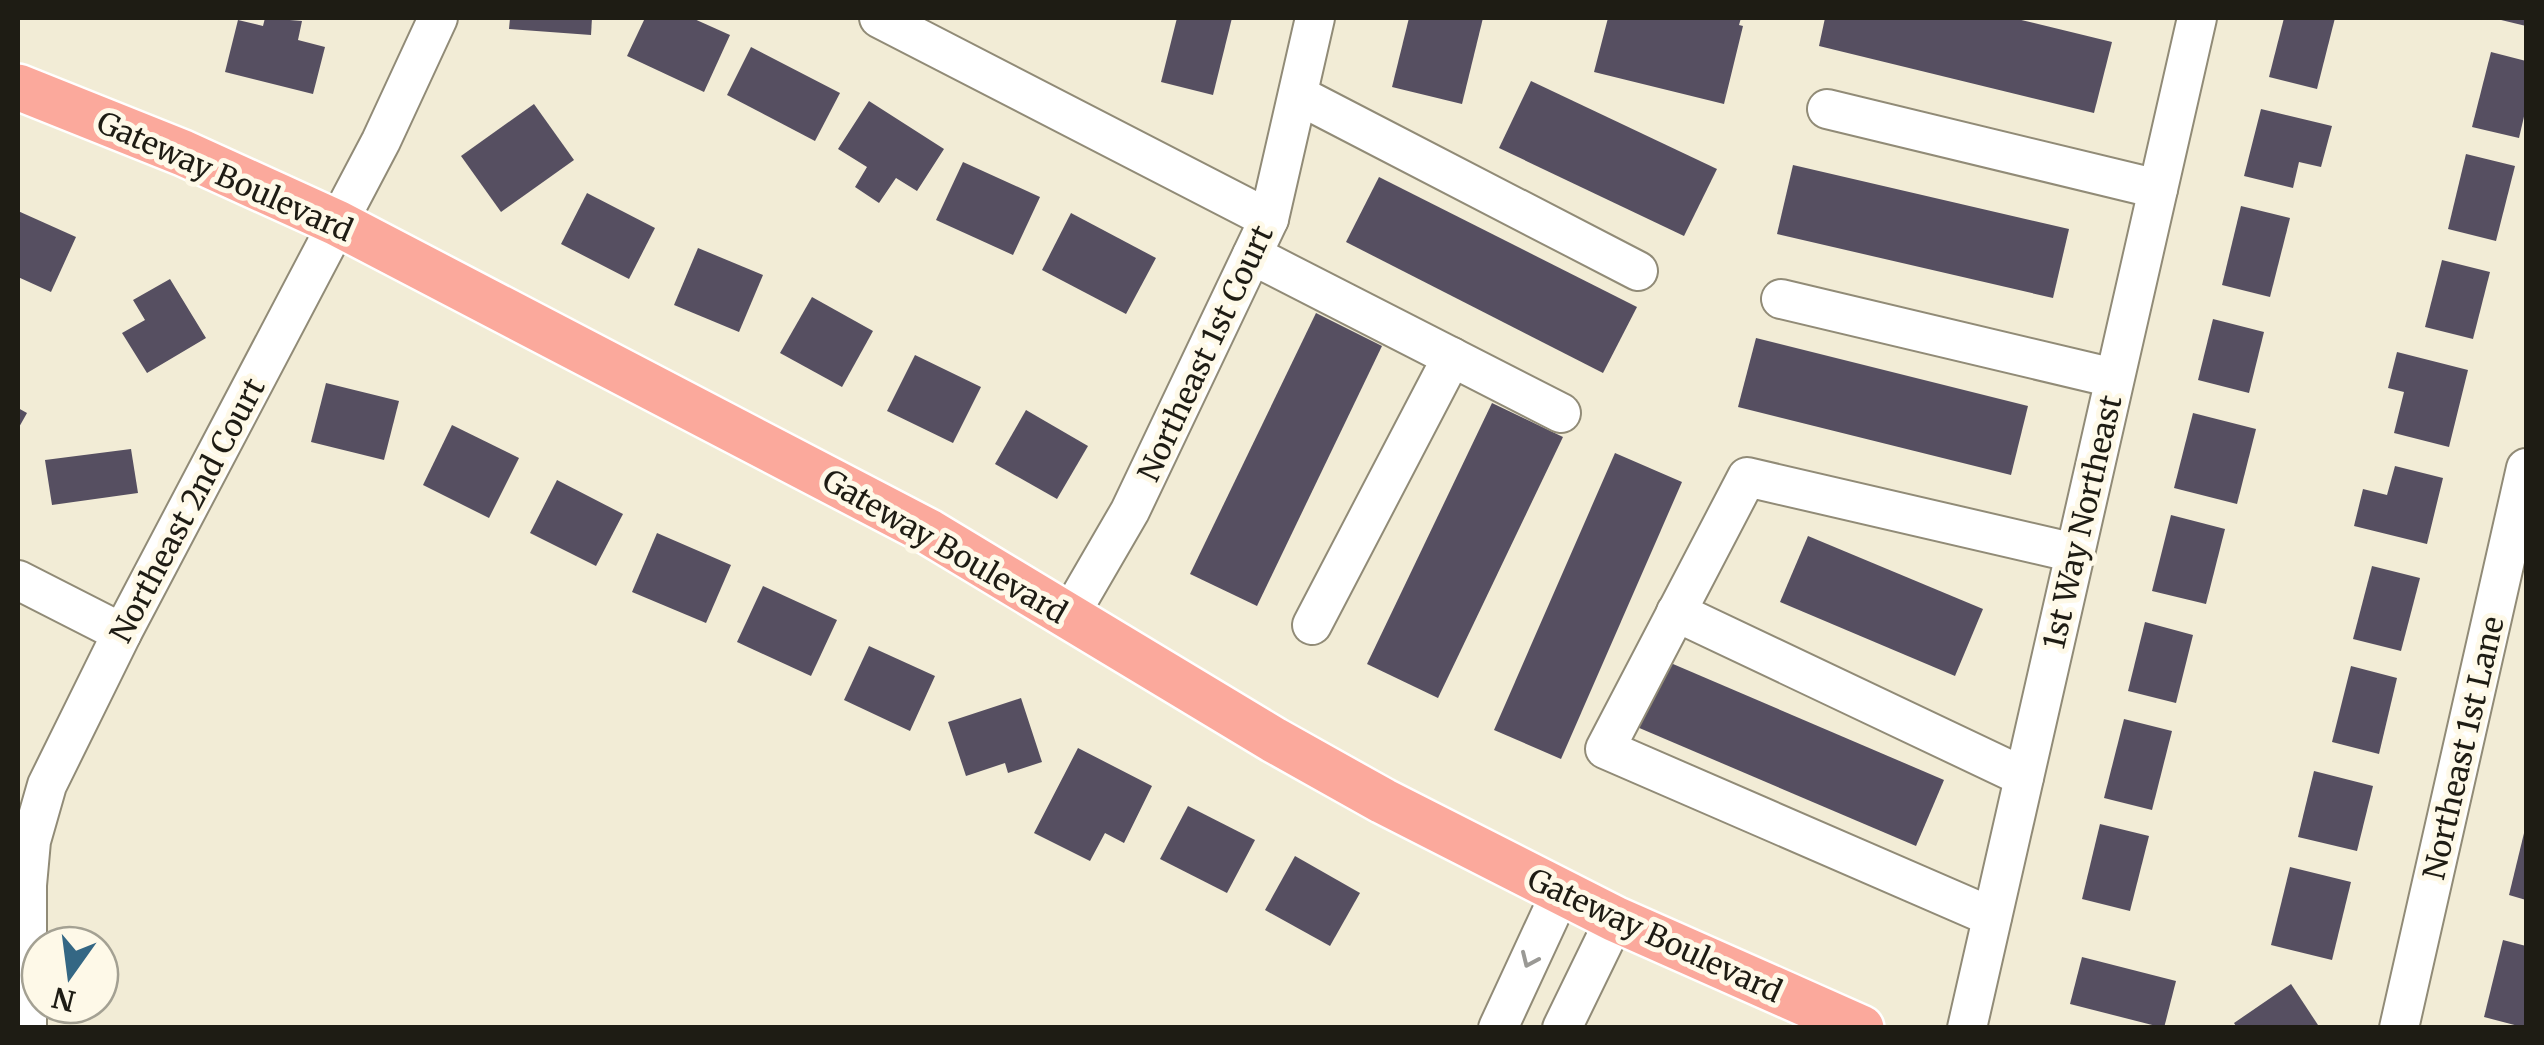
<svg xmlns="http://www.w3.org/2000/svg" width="2544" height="1045" viewBox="0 0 2544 1045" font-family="Merriweather,serif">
	<rect width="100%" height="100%" fill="#f2ecd6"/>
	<!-- building -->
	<g fill="#564f61">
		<path d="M265,18L302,21L298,40L325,47L313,94L225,72L238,20L263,26Z"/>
		<path d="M510,18H592L591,35L509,29Z"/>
		<path d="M645,18H692L730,35L704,92L627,56Z"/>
		<path d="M1177,18H1232L1213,95L1161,82Z"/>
		<path d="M1409,18H1483L1462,104L1392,87Z"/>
		<path d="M1608,18H1741L1739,25L1743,26L1724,104L1594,72Z"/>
		<path d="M1825,18H2013L2112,42L2094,113L1819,46Z"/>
		<path d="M2284,18H2335L2317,89L2269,77Z"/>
		<path d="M2498,18H2526V26L2497,19Z"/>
		<path d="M751,47L840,93L815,141L727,95Z"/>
		<path d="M2491,52L2526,61V108L2519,138L2472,127Z"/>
		<path d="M1531,81L1717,169L1684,236L1499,148Z"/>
		<path d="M869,101L944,149L917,191L896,178L879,203L855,187L867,167L838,149Z"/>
		<path d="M534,104L574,160L501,212L461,156Z"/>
		<path d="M2261,109L2332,126L2321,167L2299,162L2293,188L2244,176Z"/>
		<path d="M2466,154L2515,166L2496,241L2448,229Z"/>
		<path d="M963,162L1040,197L1013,255L936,220Z"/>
		<path d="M1793,165L2069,229L2053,298L1777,234Z"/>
		<path d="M1379,177L1637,307L1603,373L1346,242Z"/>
		<path d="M587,193L655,228L629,279L561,244Z"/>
		<path d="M2241,206L2290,218L2270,297L2222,285Z"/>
		<path d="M18,211L76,237L51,292L18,277Z"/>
		<path d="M1071,213L1156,258L1126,314L1042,270Z"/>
		<path d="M698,248L763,275L739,332L674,305Z"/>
		<path d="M2442,260L2490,272L2473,339L2425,327Z"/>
		<path d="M170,279L206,338L147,373L122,333L145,320L133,300Z"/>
		<path d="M812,297L873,331L842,387L780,353Z"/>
		<path d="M1316,313L1382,346L1257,606L1190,574Z"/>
		<path d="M2213,319L2264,332L2249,393L2198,380Z"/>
		<path d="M1756,338L2028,406L2011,475L1738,407Z"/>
		<path d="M2397,352L2468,370L2449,447L2394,433L2404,392L2388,388Z"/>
		<path d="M915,355L981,387L953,443L887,411Z"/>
		<path d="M326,383L399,401L384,460L311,442Z"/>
		<path d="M1492,403L1563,437L1438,698L1367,664Z"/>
		<path d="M18,408L27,413L18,429Z"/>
		<path d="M1026,410L1088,446L1057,499L995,464Z"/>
		<path d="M2193,413L2256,429L2237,504L2174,488Z"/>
		<path d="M452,425L519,458L489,518L423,485Z"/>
		<path d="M131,449L138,493L52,505L45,460Z"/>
		<path d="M1615,453L1682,482L1561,759L1494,730Z"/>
		<path d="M2395,466L2443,478L2427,544L2354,526L2363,489L2387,495Z"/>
		<path d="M557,480L623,514L596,566L530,533Z"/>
		<path d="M2171,515L2225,529L2206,604L2152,591Z"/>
		<path d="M657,533L731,565L706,623L632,592Z"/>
		<path d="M1808,536L1983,609L1955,676L1780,602Z"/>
		<path d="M2372,566L2420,578L2401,651L2353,639Z"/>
		<path d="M763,586L837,620L811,676L737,642Z"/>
		<path d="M2145,622L2193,635L2176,703L2128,691Z"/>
		<path d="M869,646L935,676L910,731L844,700Z"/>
		<path d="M1666,661L1944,780L1916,846L1637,727Z"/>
		<path d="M2351,666L2397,678L2379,754L2332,742Z"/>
		<path d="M1021,698L1042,762L1008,773L1005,763L966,776L948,722Z"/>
		<path d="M2124,719L2172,731L2152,810L2104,798Z"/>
		<path d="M1078,748L1152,786L1124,843L1105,833L1090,861L1034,833Z"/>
		<path d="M2314,771L2373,786L2357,851L2298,837Z"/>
		<path d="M1188,806L1255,840L1227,893L1160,859Z"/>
		<path d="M2100,824L2149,836L2130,911L2082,899Z"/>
		<path d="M2525,829H2526V900L2509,895Z"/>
		<path d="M1295,856L1360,893L1330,946L1265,910Z"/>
		<path d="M2290,867L2351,882L2332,960L2271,945Z"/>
		<path d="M2503,940L2526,946V1028L2484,1017Z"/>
		<path d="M2082,957L2176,981L2164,1028L2070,1004Z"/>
		<path d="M2291,984L2318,1025L2237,1028L2234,1023Z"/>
	</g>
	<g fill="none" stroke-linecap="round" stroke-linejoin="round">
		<defs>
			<g id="minor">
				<path d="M879,18L1269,219"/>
				<path d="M1298,95L1638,271"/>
				<path d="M1827,109L2158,189"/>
				<path d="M1252,255L1561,413"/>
				<path d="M1781,299L2114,378"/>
				<path d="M18,580L122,633"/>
				<path d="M1676,612L2024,777"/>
				<path d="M1069,616L1130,511L1269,219L1315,18"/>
				<path d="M1312,625L1452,357"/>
				<path d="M1992,917L1605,749L1747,477L2075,553"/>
				<path d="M27,1028V885L31,841L47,785L122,633L381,141L438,18"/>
				<path d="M1498,1028L1561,892"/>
				<path d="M1562,1028L1615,919"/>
				<path d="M1967,1028L2197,18"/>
				<path d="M2399,1028L2526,468"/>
			</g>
			<path id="major" d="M18,87L183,153L337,223L929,532L1274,740L1383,801L1615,919L1861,1028"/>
		</defs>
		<!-- minor casing -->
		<use href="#minor" stroke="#918b77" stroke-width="42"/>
		<!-- major casing -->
		<use href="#major" stroke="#fff" stroke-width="50"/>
		<!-- minor -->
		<use href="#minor" stroke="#fff" stroke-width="38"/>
		<!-- major -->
		<use href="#major" stroke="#fba99c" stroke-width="45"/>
	</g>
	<!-- one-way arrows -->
	<defs><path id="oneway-chevron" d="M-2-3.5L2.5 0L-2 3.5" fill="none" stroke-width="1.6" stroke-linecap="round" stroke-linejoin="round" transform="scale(2.5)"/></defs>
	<use stroke="#9a9995" href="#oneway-chevron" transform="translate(1529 960) rotate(114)"/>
	<g text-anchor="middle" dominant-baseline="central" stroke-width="10" stroke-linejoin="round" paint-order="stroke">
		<!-- street labels -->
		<g font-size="30" fill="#1e1c14" stroke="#fef9e8">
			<text transform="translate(225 176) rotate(24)">Gateway Boulevard</text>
			<text transform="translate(1205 353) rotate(-65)">Northeast 1st Court</text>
			<text transform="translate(187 510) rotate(-62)">Northeast 2nd Court</text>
			<text transform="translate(2082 522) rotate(-77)">1st Way Northeast</text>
			<text transform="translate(945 546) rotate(30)">Gateway Boulevard</text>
			<text transform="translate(2463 748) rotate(-77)">Northeast 1st Lane</text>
			<text transform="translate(1655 935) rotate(25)">Gateway Boulevard</text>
		</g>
	</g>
	<!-- border -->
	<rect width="2544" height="1045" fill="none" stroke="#1e1c14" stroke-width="40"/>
	<!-- north arrow -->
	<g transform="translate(70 975) rotate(194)"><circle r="48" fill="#fef9e8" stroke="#a4a193" stroke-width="2.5"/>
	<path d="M0-8L18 38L0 25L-18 38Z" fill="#346784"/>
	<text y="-15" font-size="28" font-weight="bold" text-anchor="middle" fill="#1e1c14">N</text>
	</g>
</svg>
